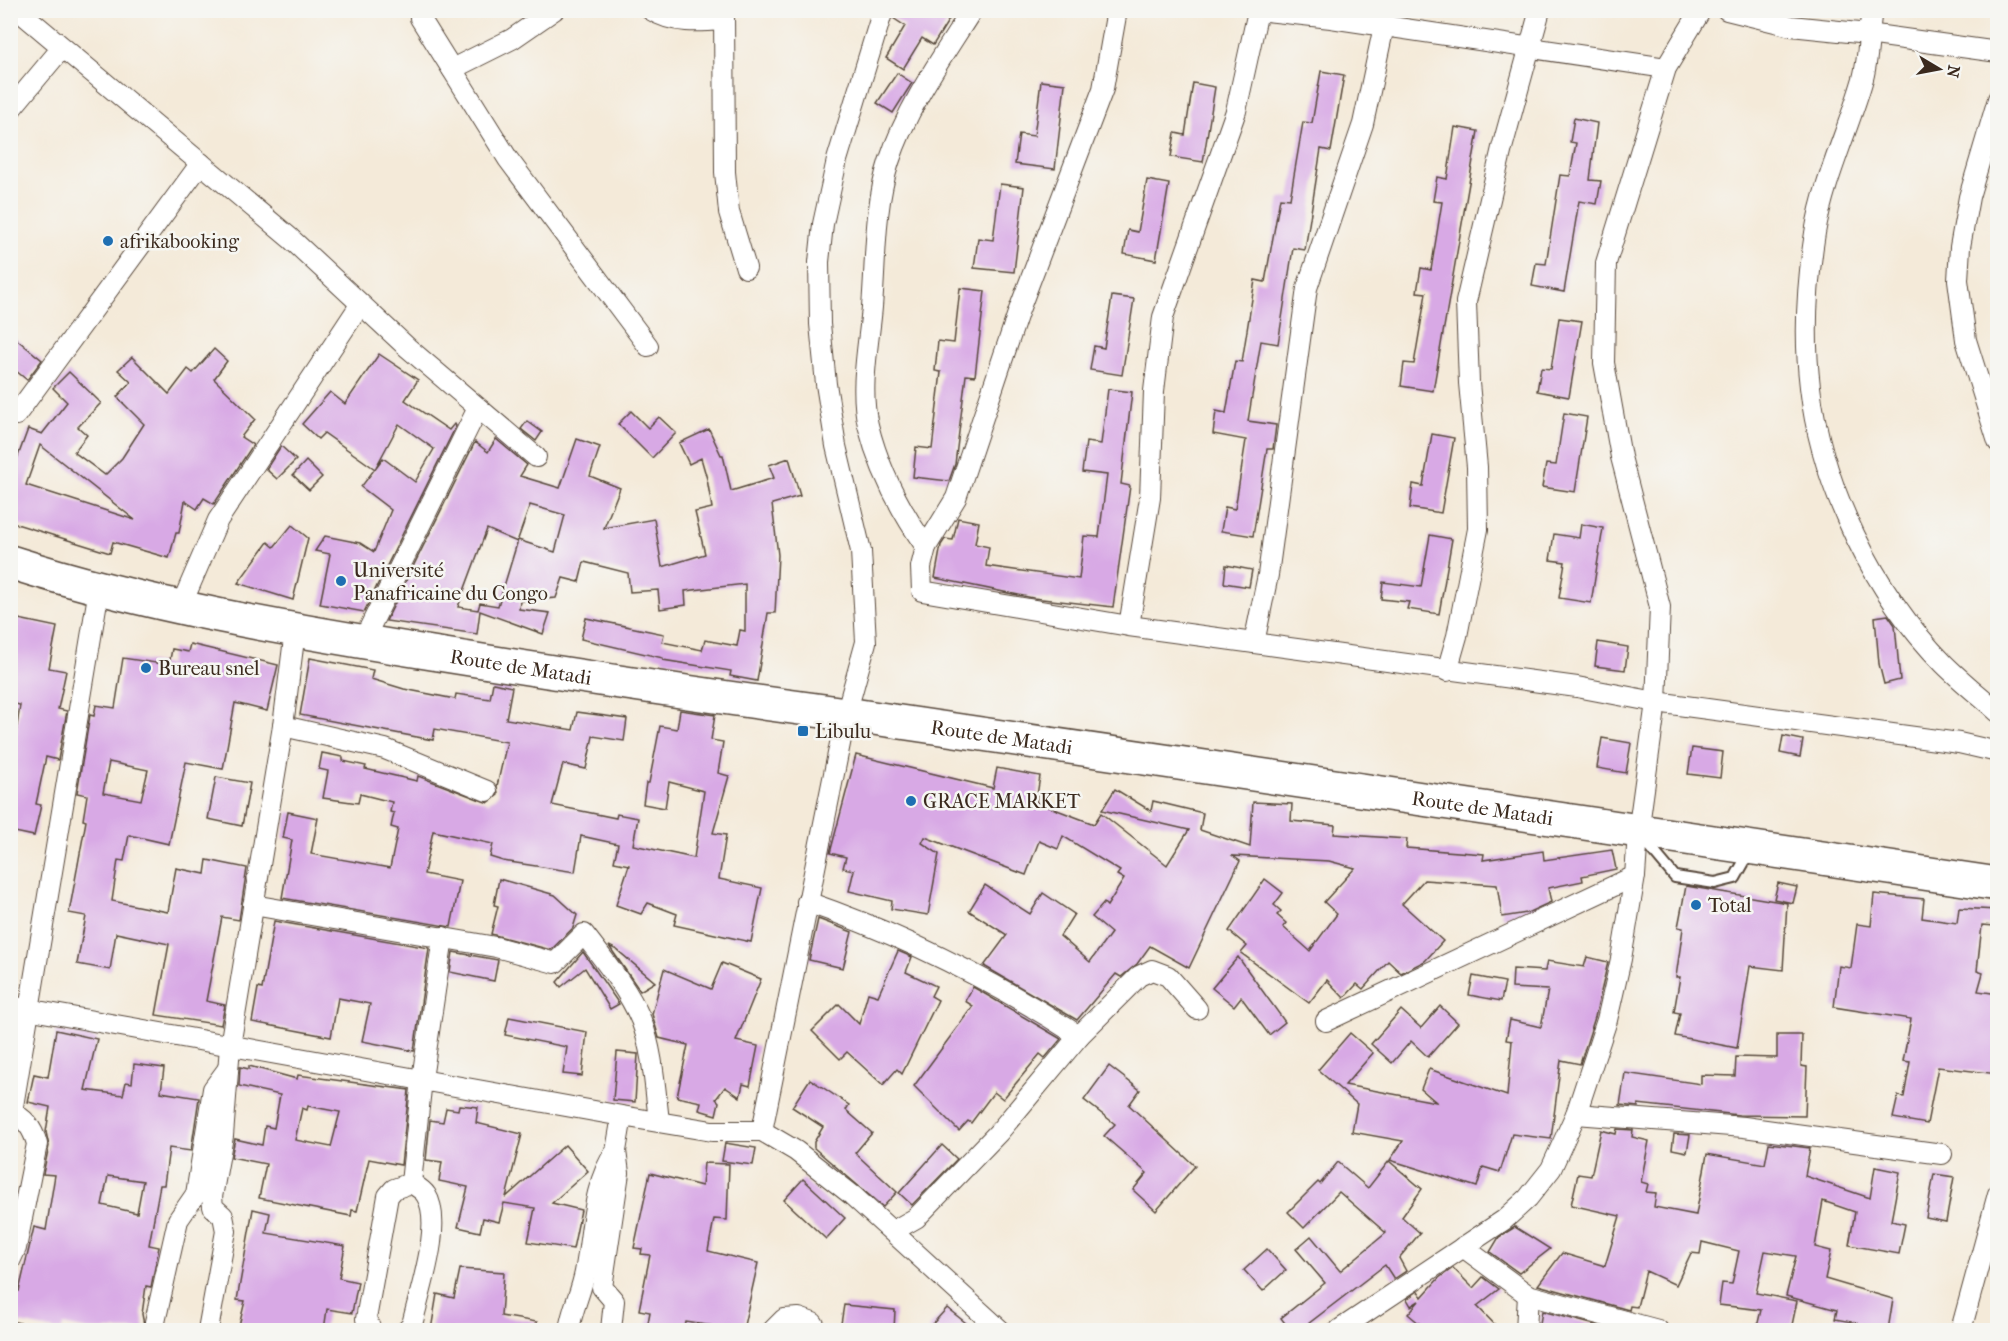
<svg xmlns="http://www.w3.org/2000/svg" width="2008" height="1341" viewBox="0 0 2008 1341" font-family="'IM FELL French Canon',serif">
	<rect width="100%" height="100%" fill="#f6f6f2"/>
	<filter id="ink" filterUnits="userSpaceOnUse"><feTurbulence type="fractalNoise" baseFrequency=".0167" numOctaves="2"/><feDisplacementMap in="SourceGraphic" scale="12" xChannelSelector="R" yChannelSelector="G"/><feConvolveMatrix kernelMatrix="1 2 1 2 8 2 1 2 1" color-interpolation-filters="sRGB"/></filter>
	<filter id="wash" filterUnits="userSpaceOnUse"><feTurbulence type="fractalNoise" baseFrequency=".008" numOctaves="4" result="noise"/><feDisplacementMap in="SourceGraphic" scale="24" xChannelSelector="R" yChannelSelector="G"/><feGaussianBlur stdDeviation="1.35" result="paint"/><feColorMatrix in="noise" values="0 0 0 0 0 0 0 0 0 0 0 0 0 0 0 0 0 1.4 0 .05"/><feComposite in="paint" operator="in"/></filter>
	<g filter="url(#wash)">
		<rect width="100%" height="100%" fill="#f4ead9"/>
		<g id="blocks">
			<!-- building -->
			<g fill="#d8a9e5" fill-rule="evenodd">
				<path d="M895,10H955L933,45L922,38L903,69L886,58L905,26L893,18Z"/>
				<path d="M1321,71L1344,75L1331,151L1321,149L1305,250L1293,248L1278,344L1261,341L1248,421L1276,425L1273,449H1267L1253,536L1221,531L1225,507L1235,509L1246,440L1213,434L1216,411L1226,413L1235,361L1242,362L1255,280L1265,282L1280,198L1290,199L1303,122L1312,123Z"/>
				<path d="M897,73L912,83L893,113L877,103Z"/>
				<path d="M1041,81L1065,84L1055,169L1015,164L1019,134L1034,136Z"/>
				<path d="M1193,83L1215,87L1203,162L1171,157L1175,133L1185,135Z"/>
				<path d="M1574,118L1597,123L1590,180L1601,181L1597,204L1579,201L1564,292L1532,286L1536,263L1546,264L1560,175L1570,176L1576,143L1570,142Z"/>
				<path d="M1455,127L1478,131L1433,391L1401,386L1404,363L1414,364L1426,293L1417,292L1421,268L1431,270L1442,202L1433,201L1437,177L1447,179Z"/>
				<path d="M1147,180L1169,184L1156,260L1124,254L1128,230L1138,232Z"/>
				<path d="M1000,184L1024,187L1014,272L974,268L978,238L993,240Z"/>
				<path d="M960,288L985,291L975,376L966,375L955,464L949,481L913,477L916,447L932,449L941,372L935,371L938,341L954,343Z"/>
				<path d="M1112,296L1134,299L1122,375L1090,370L1094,346L1104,348Z"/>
				<path d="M1559,318L1582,321L1569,397L1537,391L1541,368L1551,369Z"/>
				<path d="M10,334L42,360L27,380L10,366Z"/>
				<path d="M214,349L227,361L214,379L255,419L241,437L253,445L214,504L204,498L197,509L185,501L179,533H176L169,558L113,542L110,553L10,522V478L28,429L42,434L67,402L53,388L69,372L101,403L78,427L87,435L74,452L105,475L122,458L144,424L117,397L131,382L118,370L132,357L169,394L188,369L193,373ZM40,445L135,520L26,485Z"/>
				<path d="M379,354L418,380L405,400L449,430L454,424L456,426L364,612L320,604L330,554L315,551L325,536L360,543L374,552L391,510L361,487L383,458L415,482L434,449L399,424L375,469L324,433L318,439L302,424L330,392L345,404Z"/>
				<path d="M1108,389L1132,392L1121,484L1130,486L1113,607L1033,598L935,578L941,545L945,539L953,540L958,518L979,522L975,544L989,547L986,566L1079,579L1084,536L1099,537L1107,475L1082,472L1086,442L1101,444Z"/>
				<path d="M631,411L648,428L659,417L676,433L652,458L618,424Z"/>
				<path d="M1564,413L1587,417L1575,492L1542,487L1546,464L1556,465Z"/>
				<path d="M527,421L542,432L536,441L521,429Z"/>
				<path d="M709,429L721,455H723L731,491L774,478L769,465L789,458L800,496L772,504L778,555L775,613H768L757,681L730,676L731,671L663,660V658L581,639L586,618L664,634L662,642L702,650L705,640L737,646L740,630L745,631V584L685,591L686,605L660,609L658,590L630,592L628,573L584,562L579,582L563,578L556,598L520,601L519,609L550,613L543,634L480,611L477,634L386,621L475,442L488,452L496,439L527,465L520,476L560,488L577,439L600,447L590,476L620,488L604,528L654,519L662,567L705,554L695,512L712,508L707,479L701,458L689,464L679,443ZM530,505L565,515L555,552L518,540L498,606L480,603L478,610L458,607L487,529L517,542Z"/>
				<path d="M1432,434L1454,438L1441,513L1410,508L1413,484L1423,486Z"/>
				<path d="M281,446L296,460L277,479L266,469Z"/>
				<path d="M306,461L322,477L309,490L293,475Z"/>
				<path d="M1581,524L1603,528L1591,603L1559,598L1565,562L1550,560L1554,534L1579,538Z"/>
				<path d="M292,525L308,538L293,600L238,583L268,542L274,547Z"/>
				<path d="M1430,535L1452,539L1439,614L1407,609L1409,602L1381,599L1383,582L1421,587Z"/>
				<path d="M1226,565L1252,570L1249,587L1224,583Z"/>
				<path d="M1888,615L1895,625L1900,680L1884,684L1879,664L1875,617Z"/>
				<path d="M14,618L57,627L49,668L66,671L58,709L67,711L58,760L46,757L36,804L41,805L34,836L10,831V774L20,705L10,703V637Z"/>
				<path d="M1598,642L1628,647L1625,670L1595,666Z"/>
				<path d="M190,644L278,665L267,711L235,703L223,769L186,762L169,844L129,835L124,861L118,860L112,901L168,912L176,868L205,874L207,860L247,868L239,920L222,917L206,1001L225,1005L221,1025L156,1015L169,944L116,933L110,970L77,964L86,916L69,913L86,821L83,820L87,795L77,793L90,715L94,716L96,705L115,708L123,658L169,665L172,649L188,652ZM109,762L148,770L141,800L103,793Z"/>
				<path d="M310,658L373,670L371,679L404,689L455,699L456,694L490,699L493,683L512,687L506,719L573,730L577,712L627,719L624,741L593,736L586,769L563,764L552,805L616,818L617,814L638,818L633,845L694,858L704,791L669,782L665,808L643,804L646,783H649L660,726L677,729L680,710L715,715L711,740L723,742L718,773L729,776L713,833L726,835L719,879L762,888L751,942L674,925L677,914L648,903L641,914L616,905L629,865L614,862L618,844L581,836L575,872L503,861L490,857L493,844L433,831L424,874L460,881L451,927L282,898L292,840L283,838L288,812L318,818L311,854L390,868L398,829L391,827L394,813L390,812L392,802L360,794L358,803L323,798L328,771L319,769L322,753L343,757V761L366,766L365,769L417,781L418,776L488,803L498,795L497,786L507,742L435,729L433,740L300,715Z"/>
				<path d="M1783,736L1803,740L1800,757L1780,753Z"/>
				<path d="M1602,738L1631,743L1626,773L1597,768Z"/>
				<path d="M1692,748L1723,752L1720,778L1688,774Z"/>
				<path d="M856,755L993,788L997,768L1040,776L1036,802L1094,824L1101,813L1167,865L1189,830L1102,810L1115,789L1151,811L1153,801L1203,813L1200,830L1250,847L1253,802L1292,804L1291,821L1335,825L1334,834L1407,839L1406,848L1484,854L1483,860L1543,851L1544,860L1612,850L1616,869L1582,876L1583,881L1548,888L1551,902L1527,913L1502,917L1497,885L1424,880L1402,904L1443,941L1425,961L1401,973L1388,961L1363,989L1357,984L1344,998L1327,980L1309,1003L1241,953L1247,946L1229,931L1265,879L1283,893L1274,905L1281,911L1277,915L1286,923L1283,927L1310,951L1337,914L1324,902L1355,868L1329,861L1233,856L1240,861L1189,968L1150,946L1137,964L1121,977L1116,974L1077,1020L984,966L1007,935L969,911L985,885L1030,914L1043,893L1074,914L1060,936L1090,962L1111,933L1092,917L1104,903L1107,906L1124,879L1117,875L1120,871L1063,836L1058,849L1039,841L1026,875L925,837L922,843L939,854L928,915L891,909L892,901L849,891L854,870L843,868L846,857L830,853Z"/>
				<path d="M216,777L250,783L242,826L208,819Z"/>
				<path d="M499,879L555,895L577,915L573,928L551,950L491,934L498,906L494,905Z"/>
				<path d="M1778,883L1797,887L1793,903L1774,899Z"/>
				<path d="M1686,886L1787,903L1783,970L1750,966L1737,1048L1675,1036L1680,1013L1674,1012L1680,977H1676L1683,928L1678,927Z"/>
				<path d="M1874,894L1924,899L1922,918L1957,923L1959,908L1997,910L1995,926L1982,925L1977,971L1983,973L1978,991L1998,994V1074L1938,1067L1927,1124L1893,1118L1898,1096L1904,1097L1910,1062L1903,1061L1911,1019L1834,1007L1839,966L1851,968L1857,924L1871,926Z"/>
				<path d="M818,919L852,932L843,968L809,960Z"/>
				<path d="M274,921L429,948L414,1051L362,1041L370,1004L338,998L331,1037L252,1022L258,988L262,989Z"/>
				<path d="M609,946L617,950L655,982L640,991Z"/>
				<path d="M898,951L912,957L906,972L936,986L931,996L938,1000L902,1074L897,1069L883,1085L847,1052L840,1059L812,1031L839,1004L859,1024L868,993L878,996Z"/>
				<path d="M453,952L498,960L494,981L450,972Z"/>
				<path d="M583,952L619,1004L610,1009L585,968L561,987L557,982Z"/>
				<path d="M1238,957L1285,1022L1269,1035L1241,997L1234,1006L1212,988Z"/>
				<path d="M1587,957L1608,962L1595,1017L1580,1064L1561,1060L1551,1139L1512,1134L1500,1172L1483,1167L1477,1187L1390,1160L1403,1141L1352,1132L1357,1104L1318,1070L1350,1033L1373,1053L1345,1085L1436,1102L1421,1089L1429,1069L1507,1096L1512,1041L1506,1040L1510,1020L1541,1027L1548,990L1512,988L1513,969L1545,971L1547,961L1584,967Z"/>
				<path d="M722,963L761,979L736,1041L758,1046L750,1086L743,1084L740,1097L725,1087L716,1099L719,1102L716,1115L699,1110L701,1102L677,1097L688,1045L659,1038L652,1014L664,969L711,989Z"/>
				<path d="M1473,976L1505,982L1501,1001L1469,995Z"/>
				<path d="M973,987L1061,1039L1045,1058L1040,1054L1003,1099L994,1092L971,1123L968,1121L959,1131L914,1086L973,1006L965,1001Z"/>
				<path d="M1440,1006L1458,1023L1428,1057L1411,1041L1392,1063L1371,1044L1401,1010L1421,1028Z"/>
				<path d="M509,1017L587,1032L582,1076L563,1074L567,1047L505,1035Z"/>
				<path d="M56,1030L97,1039L85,1090L123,1095L126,1082L132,1083L134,1064L164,1068L161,1092L199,1098L191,1151L169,1148L164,1185H160L149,1245L159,1247L151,1287L146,1286L142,1314L145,1330H88L63,1325L62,1330H55L10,1321L16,1290L19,1291L34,1227L46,1230L55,1175L43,1174L49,1146L46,1132L50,1107L28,1102L34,1074L48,1077ZM108,1176L143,1181L137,1213L102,1205Z"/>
				<path d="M1777,1035H1802L1801,1066L1807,1067L1805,1116L1739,1115L1638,1104V1107L1620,1105L1625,1073L1701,1084V1075L1735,1076L1736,1057L1777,1058Z"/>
				<path d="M617,1052L638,1054L635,1102L613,1100Z"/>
				<path d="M249,1066L297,1079L298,1075L409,1090L401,1165L369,1159L357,1211L352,1210L351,1216L259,1198L266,1164L231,1157L235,1139L262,1145L265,1126L274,1128L280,1095L239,1086L240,1067L249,1069ZM308,1106L340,1112L331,1147L295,1140L302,1108L307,1110Z"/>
				<path d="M1109,1066L1140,1090L1129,1105L1195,1166L1156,1211L1133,1190L1147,1173L1104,1136L1115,1124L1084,1100Z"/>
				<path d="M810,1079L849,1105L846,1110L872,1133L855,1153L897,1192L883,1207L814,1148V1142L823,1127L792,1107Z"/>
				<path d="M459,1105L478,1107L476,1123L522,1134L506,1197L565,1145L588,1171L552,1203L581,1210L573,1249L528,1242L535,1208L504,1203L499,1222L483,1218L480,1232L458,1227L468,1187L439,1181L442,1162L426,1160L430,1120L443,1122L446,1108L458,1110Z"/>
				<path d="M1617,1129L1633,1130L1632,1137L1649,1141L1641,1182L1648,1184L1646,1192L1656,1193L1654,1207L1696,1215L1707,1154L1765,1164L1769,1143L1810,1148L1805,1176L1870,1198L1875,1167L1900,1172L1891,1221L1905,1224L1899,1254L1849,1245L1855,1212L1823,1201L1815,1247L1831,1251L1825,1279L1893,1299L1888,1330H1855L1857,1323L1835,1319L1837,1310L1786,1296L1796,1256L1765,1251L1756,1293L1797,1301L1791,1330L1757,1327L1761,1310L1719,1305L1722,1283L1732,1284L1739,1251L1702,1242L1700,1254L1691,1253L1676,1285L1646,1271L1637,1307L1630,1306L1629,1310L1538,1285L1562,1253L1605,1266L1620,1216L1571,1205L1578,1174L1591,1176L1601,1130L1616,1134Z"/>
				<path d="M1674,1134L1690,1135L1687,1152L1672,1149Z"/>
				<path d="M725,1143L756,1148L753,1165L722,1161Z"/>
				<path d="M942,1145L957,1159L912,1205L899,1193Z"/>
				<path d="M1389,1161L1422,1189L1402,1217L1420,1233L1399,1258L1406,1271L1394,1279L1385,1265L1300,1330H1290L1281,1318L1325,1283L1296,1249L1311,1236L1340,1271L1386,1233L1339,1192L1304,1228L1288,1212L1318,1182L1320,1184L1338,1162L1368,1188Z"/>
				<path d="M704,1163L729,1164L727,1220L714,1219L708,1251L758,1263L743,1330L686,1322L684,1330L647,1328L650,1312L639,1310L650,1255L641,1254L642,1249L634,1248L650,1173L702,1186Z"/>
				<path d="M1934,1174L1954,1177L1946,1222L1926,1218Z"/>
				<path d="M803,1179L845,1218L826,1239L784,1200Z"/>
				<path d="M253,1209L270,1213L266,1233L345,1246L339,1278L358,1282L352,1313L327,1309L324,1330H238L245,1301L237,1300Z"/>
				<path d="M1515,1227L1550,1249L1519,1273L1490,1252L1499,1237Z"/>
				<path d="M1267,1249L1286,1270L1263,1291L1244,1270Z"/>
				<path d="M1453,1268L1473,1288L1483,1277L1499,1289L1477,1306L1500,1330H1427L1408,1314L1419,1301L1411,1306L1407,1299L1418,1291L1422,1297L1439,1278Z"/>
				<path d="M460,1269L504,1272L501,1316L537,1322L536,1330H431L437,1294L454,1298Z"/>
				<path d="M844,1305L895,1310L894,1330H840Z"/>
				<path d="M947,1308L975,1330H927Z"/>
				<path d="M1542,1311L1614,1330H1539Z"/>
			</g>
		</g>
	</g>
	<g filter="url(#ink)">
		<use href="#blocks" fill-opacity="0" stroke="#57473a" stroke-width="1.5"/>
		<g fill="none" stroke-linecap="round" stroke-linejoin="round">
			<defs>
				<path id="service" d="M1644,840L1675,877L1715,883L1735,878L1749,853"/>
				<g id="minor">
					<path d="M18,10L290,238L408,348L536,457"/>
					<path d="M651,10C673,24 699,22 723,20"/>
					<path d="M724,10L725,172L729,212L746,268"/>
					<path d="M972,10C941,59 907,107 889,162C874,208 876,259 872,307C869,343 859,388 868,425C879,469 900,510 926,547L921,567L922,591L1129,626L1577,687L1656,702L1959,743L1998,752"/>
					<path d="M1256,10L1331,18L1666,68"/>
					<path d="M1727,10L1791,26L1868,34L1998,52"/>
					<path d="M1872,10C1868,33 1869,60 1862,82C1847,133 1824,180 1815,233C1807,283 1804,337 1810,387C1821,485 1874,593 1944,664C1961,681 1980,696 1998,712"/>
					<path d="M420,18L508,159L648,346"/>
					<path d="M452,69L512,39L554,10"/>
					<path d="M1998,99L1969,197L1960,247L1958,280L1966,340L1998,442"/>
					<path d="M10,110L61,49"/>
					<path d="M16,415L201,163"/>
					<path d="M926,547L956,498L1019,310L1103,89L1117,10"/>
					<path d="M180,608L218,520L360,305"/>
					<path d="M1129,626L1150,498L1154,391L1163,317L1236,111L1258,11"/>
					<path d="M363,641L477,410"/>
					<path d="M1254,643L1268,575L1307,288L1363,124L1384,26"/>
					<path d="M1447,671L1457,636L1478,529L1477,467L1469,383L1466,302L1502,148L1540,10"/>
					<path d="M283,726L385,749L487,791"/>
					<path d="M807,902C903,935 994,981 1079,1036"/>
					<path d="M253,905L496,947L555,963L584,934C604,960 628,989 641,1020C653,1051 655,1088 659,1121"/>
					<path d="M10,1006L622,1116L712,1131H762L796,1151L852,1195L1000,1330"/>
					<path d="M1326,1021L1635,876"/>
					<path d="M10,1112C26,1118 33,1129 37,1144L16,1248L10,1261"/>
					<path d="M12,1112L99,589"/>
					<path d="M1576,1114L1744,1127L1942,1154"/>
					<path d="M762,1131L846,714L866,642L861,551L836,446L826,384L820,324L819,262L823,224L837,160L883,10"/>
					<path d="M411,1183L422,1079L443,937"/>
					<path d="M893,1231L916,1218L999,1132L1079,1036L1139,976L1152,970L1168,976L1197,1009"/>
					<path d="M1463,1247L1528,1295L1658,1330"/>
					<path d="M157,1330L155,1322L178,1220L196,1194L213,1089L227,1070"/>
					<path d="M208,1330L226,1231L223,1216L213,1207L212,1197L223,1136L230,1046L283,726L295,631"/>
					<path d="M371,1330L366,1319L388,1196L394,1189L411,1183C416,1186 423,1190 426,1195C444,1223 419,1293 412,1325L407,1330"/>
					<path d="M569,1330C572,1309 581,1293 585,1272C593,1232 592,1185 616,1151"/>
					<path d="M611,1330L614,1301L602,1287L619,1173L616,1151L622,1116"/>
					<path d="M773,1330L784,1319L799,1318L813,1323L817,1330"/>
					<path d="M1339,1330L1504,1220L1528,1198L1551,1169L1576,1114L1607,1020L1621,959L1635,876L1638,833L1656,702L1660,607L1621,457L1604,363L1606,263L1666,68L1701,10"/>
					<path d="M1526,1330L1528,1295"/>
					<path d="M1961,1330L1998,1194"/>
				</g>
				<g id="trunk">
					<path id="s1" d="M10,562C148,606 289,630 432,653C570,675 707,696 846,714L1998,884"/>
				</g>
			</defs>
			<!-- service casing -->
			<use href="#service" stroke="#57473a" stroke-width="14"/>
			<!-- minor casing -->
			<use href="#minor" stroke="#57473a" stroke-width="22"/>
			<!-- trunk casing -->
			<use href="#trunk" stroke="#57473a" stroke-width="36"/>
			<!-- service -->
			<use href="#service" stroke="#fff" stroke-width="10"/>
			<!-- minor -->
			<use href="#minor" stroke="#fff" stroke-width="20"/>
			<!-- trunk -->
			<use href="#trunk" stroke="#fff" stroke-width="33"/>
		</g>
	</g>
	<!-- markers -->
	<g fill="#1f6fb2" stroke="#f6f6f2" stroke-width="2">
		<circle cx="108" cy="241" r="6"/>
		<circle cx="341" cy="581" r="6"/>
		<circle cx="146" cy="668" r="6"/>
		<rect x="797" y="725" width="12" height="12" rx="3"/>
		<circle cx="911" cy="801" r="6"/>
		<circle cx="1696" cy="905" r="6"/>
	</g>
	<g text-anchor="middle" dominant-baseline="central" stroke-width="5" stroke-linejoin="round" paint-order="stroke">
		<!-- poi labels -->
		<g font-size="20" fill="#3b2a1e" stroke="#f6f6f2" text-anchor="start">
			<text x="120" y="241">afrikabooking</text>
			<text x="353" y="570">Université<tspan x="353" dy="23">Panafricaine du Congo</tspan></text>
			<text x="158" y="668">Bureau snel</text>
			<text x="815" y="731">Libulu</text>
			<text x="923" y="801">GRACE MARKET</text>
			<text x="1708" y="905">Total</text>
		</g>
		<!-- street labels -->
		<g font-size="20" fill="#3b2a1e" stroke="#f6f6f2">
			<text stroke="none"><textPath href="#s1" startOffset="522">Route de Matadi</textPath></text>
			<text stroke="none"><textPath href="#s1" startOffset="1008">Route de Matadi</textPath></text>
			<text stroke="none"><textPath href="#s1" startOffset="1494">Route de Matadi</textPath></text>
		</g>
	</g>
	<!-- margin -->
	<rect width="2008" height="1341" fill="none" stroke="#f6f6f2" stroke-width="36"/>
	<!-- north arrow -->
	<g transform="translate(1939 69) rotate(100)" stroke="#f6f6f2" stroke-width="4.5" paint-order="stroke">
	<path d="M0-4.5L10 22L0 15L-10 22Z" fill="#3b2a1e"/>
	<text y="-9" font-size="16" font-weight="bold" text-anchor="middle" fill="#3b2a1e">N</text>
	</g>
</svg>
